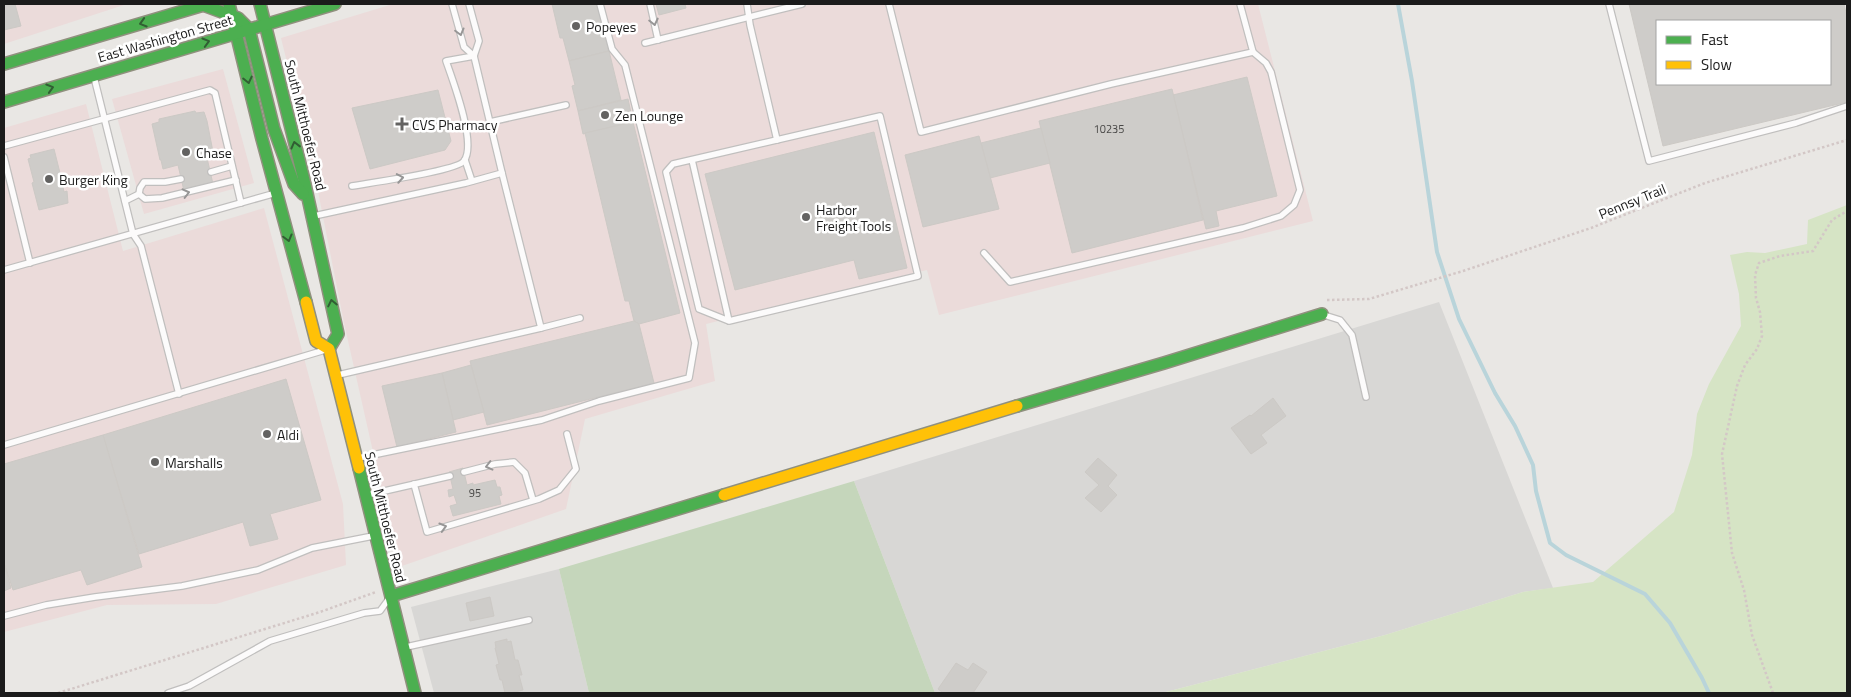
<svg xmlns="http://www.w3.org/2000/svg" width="1851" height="697" viewBox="0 0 1851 697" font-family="'Titillium Web',sans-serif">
	<rect width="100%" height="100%" fill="#e9e7e4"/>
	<!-- residential -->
	<g fill="#d8d7d5">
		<path d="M1439,302L1553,588L1523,592L1385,635L1162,693H935L854,481Z"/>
		<path d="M559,569L589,693H434L411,607Z"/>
	</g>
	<!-- commercial -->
	<g fill="#ebdbda">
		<path d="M4,4H127L4,44Z"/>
		<path d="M393,4H1258L1313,221L939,315L927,270L706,324L715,381L585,419L566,509L399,567L344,323L314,171L281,38Z"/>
		<path d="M223,69L254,183L144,214L112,99Z"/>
		<path d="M86,104L123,251L264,208L343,504L346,565L216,604L107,605L4,632V128Z"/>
	</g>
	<!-- grass -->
	<path fill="#d6e4c5" d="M1847,205V693H1162L1385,635L1523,592L1593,582L1674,512L1692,455L1697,414L1709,384L1741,326L1739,294L1730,255L1747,252L1765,253L1807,244L1808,220Z"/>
	<!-- forest -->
	<path fill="#c5d6bb" d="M854,481L935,693H589L559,569Z"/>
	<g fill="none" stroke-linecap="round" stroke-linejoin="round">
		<!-- stream -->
		<path stroke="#b9d4da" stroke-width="4" d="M1398,4L1412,81L1437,252L1459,319L1495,393L1515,426L1533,465L1536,491L1550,543L1566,555L1645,594L1670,623L1702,678L1709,693"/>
	</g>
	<!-- building -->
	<g fill="#ceccc9" stroke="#ccc9c5" fill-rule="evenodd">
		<path d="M4,4H15L21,26L4,30Z"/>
		<path d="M552,4H598L609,51L569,61L563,38H560Z"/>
		<path d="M656,4H685L686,8L659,15Z"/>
		<path d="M1629,4H1844L1847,17V102L1663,146ZM1657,21H1830V84H1657Z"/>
		<path d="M609,51L621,100L578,111L572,86L575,85L569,61Z"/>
		<path d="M1247,77L1277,196L1216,211L1219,226L1206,229L1173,95Z"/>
		<path d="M1172,89L1203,220L1072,253L1039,121Z"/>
		<path d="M438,90L451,141L445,150L370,169L352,108Z"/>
		<path d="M628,99L633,122L583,134L578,111Z"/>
		<path d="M195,111L196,113L204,112L207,121L214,157L207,158L213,184L184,191L178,165L163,169L161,160H160L152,124L159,122V119Z"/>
		<path d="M633,122L680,313L639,324L634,321L629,301H625L585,133Z"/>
		<path d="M1041,128L1050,163L990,178L981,143Z"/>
		<path d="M874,132L907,268L859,279L854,260L735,290L705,174Z"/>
		<path d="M979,136L999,209L923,227L905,155Z"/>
		<path d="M54,149L61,177H63L64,182H62L64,192L67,191L68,203L39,210L32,183L34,182L28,159L31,158L30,155Z"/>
		<path d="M634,321L639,324L654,383L487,425L470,361Z"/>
		<path d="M471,365L484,412L453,420L442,373Z"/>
		<path d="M442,373L456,432L397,447L382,386Z"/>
		<path d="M286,379L321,500L270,514L278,539L250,546L243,522L139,554L103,435Z"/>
		<path d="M1273,398L1286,416L1261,435L1267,443L1251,454L1231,428L1250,415L1251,416Z"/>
		<path d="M103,435L142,567L87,585L81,570L13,590L4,563V464Z"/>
		<path d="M1098,458L1117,475L1108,486L1117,495L1101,512L1085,498L1099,485L1085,472Z"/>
		<path d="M463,468L467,485L473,483V485L495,480L497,487H500L502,495L499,496L501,504L453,516L450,506L457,504L454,495L449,497L448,490L453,489L449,472Z"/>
		<path d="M4,563L11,588L4,591Z"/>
		<path d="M490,597L494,616L470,621L466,603Z"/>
		<path d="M507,639V642L511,641L515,660H518L522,675H519L523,690L511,693H505L502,680H500L496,665L499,664L495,648H496L495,642Z"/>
		<path d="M956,663L968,670L973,663L987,672L973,693H942V692L938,689Z"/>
	</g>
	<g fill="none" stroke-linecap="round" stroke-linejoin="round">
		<defs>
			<g id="lane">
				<path d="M452,4L464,47L474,56"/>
				<path d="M650,4L658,40"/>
				<path d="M747,4L750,25L777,140"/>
				<path d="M889,4L921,132L1111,84L1253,52L1240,4"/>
				<path d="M1609,4L1649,161L1796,123L1847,106"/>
				<path d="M645,43L802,4"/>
				<path d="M94,77L133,234L141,246L179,394"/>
				<path d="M490,122L566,105"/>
				<path d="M4,146L210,90L215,93L241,203"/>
				<path d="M4,157L30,263"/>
				<path d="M465,160L472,181"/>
				<path d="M692,160L729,321L699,309L666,172L673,164L880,116L918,276L729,321"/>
				<path d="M211,172L232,166"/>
				<path d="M352,186C368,183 457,171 464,161C477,144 453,81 446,61L474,56"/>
				<path d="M139,194L145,199L162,198L236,180"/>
				<path d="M125,201L139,194L140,188L144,182H165L181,179"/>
				<path d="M314,216L466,183L502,173L474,56L479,41L469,4"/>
				<path d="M984,253L1010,282L1243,228L1281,216L1294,205L1300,190L1271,72L1266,63L1253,52"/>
				<path d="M4,270L276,193"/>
				<path d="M1324,315L1340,320L1352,335L1366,397"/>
				<path d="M541,328L580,318"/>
				<path d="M338,375L541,328L502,173"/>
				<path d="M4,445L325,350"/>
				<path d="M358,458L542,420L599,401L689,378L695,343L625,65L612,49L600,4"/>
				<path d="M464,472L495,464L514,462L525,473L533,500"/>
				<path d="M414,484L427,532L539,499L559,490L576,469L567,434"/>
				<path d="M367,495L450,476"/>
				<path d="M4,616L46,605L95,597L182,586L258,570L312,548L373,536"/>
				<path d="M406,647L529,620"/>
				<path d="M168,693L189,686L270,641L364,613L380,611L388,600"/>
			</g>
			<g id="fast">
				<path d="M229,4L262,139L306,302"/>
				<path d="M260,4L304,180L338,334L329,349"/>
				<path d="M203,5L238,18L249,29L274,129L294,184L303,194"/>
				<path d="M4,64L207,4"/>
				<path d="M4,102L335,4"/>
				<path d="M1017,406L1164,363L1322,314"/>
				<path d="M359,468L415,693"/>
				<path d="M391,596L724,495"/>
			</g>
			<g id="slow">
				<path d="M306,302L316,341L329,349L359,468"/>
				<path d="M724,495L1017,406"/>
			</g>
		</defs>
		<!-- lane casing -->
		<use href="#lane" stroke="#c0bfbe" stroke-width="8"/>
		<!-- fast casing -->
		<use href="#fast" stroke="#90907e" stroke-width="14"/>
		<!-- slow casing -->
		<use href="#slow" stroke="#90907e" stroke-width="14"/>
		<!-- path -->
		<g stroke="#d3c7c6" stroke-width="2.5" stroke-dasharray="2.5 2.5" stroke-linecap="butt">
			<path d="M1327,300L1369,299L1463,271L1591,228L1705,183L1847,140"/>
			<path d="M58,693L320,612L376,592"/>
			<path d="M1773,693L1752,635L1744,590L1732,553L1722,454L1737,386L1745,365L1757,349L1762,336L1760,312L1756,298L1755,275L1759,263L1780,256L1813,251L1832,220L1847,211"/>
		</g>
		<!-- lane -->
		<use href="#lane" stroke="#fcfbfb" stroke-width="5.5"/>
		<!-- fast -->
		<use href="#fast" stroke="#4caf50" stroke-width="11"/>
		<!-- slow -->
		<use href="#slow" stroke="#ffc107" stroke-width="11"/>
	</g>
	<!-- one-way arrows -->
	<defs><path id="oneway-chevron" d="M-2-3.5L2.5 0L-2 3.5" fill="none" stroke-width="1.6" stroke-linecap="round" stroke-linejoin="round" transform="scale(1.25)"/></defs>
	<g stroke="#979696">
		<use href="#oneway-chevron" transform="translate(654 22) rotate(77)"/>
		<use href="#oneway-chevron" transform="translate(460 32) rotate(75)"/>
		<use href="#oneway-chevron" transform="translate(400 178) rotate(-10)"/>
		<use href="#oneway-chevron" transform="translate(186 193) rotate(-14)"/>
		<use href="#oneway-chevron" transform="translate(489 466) rotate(166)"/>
		<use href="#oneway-chevron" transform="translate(443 527) rotate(-16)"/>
	</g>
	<g stroke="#315e33">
		<use href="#oneway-chevron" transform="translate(143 23) rotate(163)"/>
		<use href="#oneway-chevron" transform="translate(206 42) rotate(-16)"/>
		<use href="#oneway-chevron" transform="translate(248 80) rotate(77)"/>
		<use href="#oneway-chevron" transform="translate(50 88) rotate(-17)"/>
		<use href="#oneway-chevron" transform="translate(295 145) rotate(-104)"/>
		<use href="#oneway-chevron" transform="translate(288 238) rotate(75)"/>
		<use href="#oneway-chevron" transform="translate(332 303) rotate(-102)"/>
	</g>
	<!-- markers -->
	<g fill="#636261" stroke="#fff" stroke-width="2">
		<circle cx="576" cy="26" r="5"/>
		<circle cx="605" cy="115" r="5"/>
		<path d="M399.5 116.5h5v5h5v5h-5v5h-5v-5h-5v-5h5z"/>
		<circle cx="186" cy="152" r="5"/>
		<circle cx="49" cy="179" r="5"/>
		<circle cx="806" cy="217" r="5"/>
		<circle cx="267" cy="434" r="5"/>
		<circle cx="155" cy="462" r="5"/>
	</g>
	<g text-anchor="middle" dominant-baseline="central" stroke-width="5" stroke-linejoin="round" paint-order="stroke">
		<!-- number labels -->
		<g font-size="11" fill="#484746">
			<text x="1109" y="129">10235</text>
			<text x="475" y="493">95</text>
		</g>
		<!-- poi labels -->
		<g font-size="14" fill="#1b1b1b" stroke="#fff" text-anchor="start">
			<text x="586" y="26">Popeyes</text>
			<text x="615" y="115">Zen Lounge</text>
			<text x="412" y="124">CVS Pharmacy</text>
			<text x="196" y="152">Chase</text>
			<text x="59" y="179">Burger King</text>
			<text x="816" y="209">Harbor<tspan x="816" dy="16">Freight Tools</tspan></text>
			<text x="277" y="434">Aldi</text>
			<text x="165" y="462">Marshalls</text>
		</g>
		<!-- street labels -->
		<g font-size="14" fill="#1b1b1b" stroke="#fff">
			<text transform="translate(165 38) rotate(-16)">East Washington Street</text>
			<text transform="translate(306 125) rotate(76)">South Mitthoefer Road</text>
			<text transform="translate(1632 201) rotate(-22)">Pennsy Trail</text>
			<text transform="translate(386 517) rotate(76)">South Mitthoefer Road</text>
		</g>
	</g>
	<!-- border -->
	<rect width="1851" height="697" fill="none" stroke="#1b1b1b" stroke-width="10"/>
	<!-- legend -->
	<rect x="1656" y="20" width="175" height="65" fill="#ffffff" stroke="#a4a4a4"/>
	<rect x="1666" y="36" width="25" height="8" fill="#4caf50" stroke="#a4a4a4"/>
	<text x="1701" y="45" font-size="15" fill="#1b1b1b">Fast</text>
	<rect x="1666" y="61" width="25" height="8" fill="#ffc107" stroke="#a4a4a4"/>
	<text x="1701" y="70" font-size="15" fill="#1b1b1b">Slow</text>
</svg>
